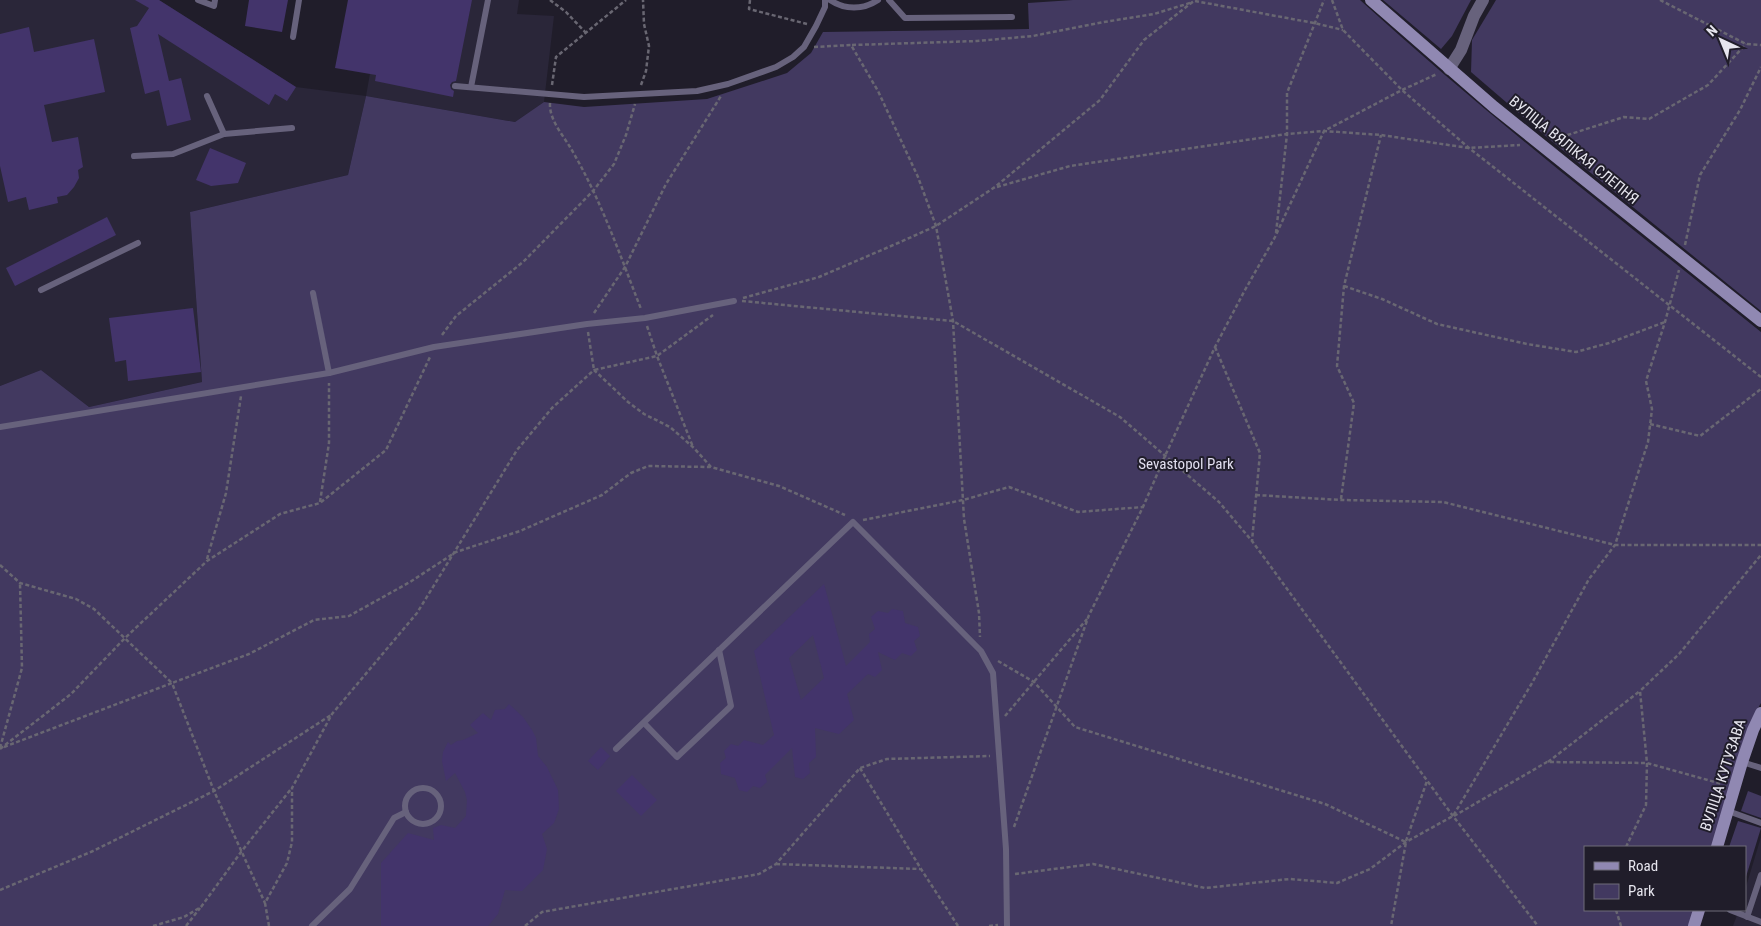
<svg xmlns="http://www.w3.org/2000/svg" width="1761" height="926" viewBox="0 0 1761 926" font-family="'Roboto Condensed',sans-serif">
	<rect width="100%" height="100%" fill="#201d2a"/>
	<!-- built -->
	<g fill="#2a2639">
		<path d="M0,0H159L296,87L366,96L383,0H519L517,14L554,16L544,102L515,122L366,96L348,175L190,212L202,382L89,407L41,370L0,386Z"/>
		<path d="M1761,837V926H1733L1739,910H1745V890Z"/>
	</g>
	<!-- green -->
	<g fill="#423960">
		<path d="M1073,0H1360C1488,117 1626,223 1761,332V703L1754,715L1713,847H1585V910H1694L1689,926H0V386L41,370L89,407L202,382L190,212L348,175L366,96L515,122L544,102L584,107L707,99L787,73L811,53L823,32L1029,29L1028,3Z"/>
		<path d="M1383,0H1471L1452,36L1441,49Z"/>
		<path d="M1496,0H1761V311L1549,139L1471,72L1472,40Z"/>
		<path d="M1748,791L1761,796V818L1741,811Z"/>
		<path d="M1738,821L1761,828L1745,880V847H1729Z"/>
	</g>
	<!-- building -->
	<g fill="#43346b" fill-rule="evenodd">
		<path d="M135,0H159L296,87L287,101L275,94L269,105L158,34L169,81L181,78L191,120L167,126L159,90L145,94L130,28L137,26L149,8Z"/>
		<path d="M249,0H288L282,32L245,26Z"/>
		<path d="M348,0H472L456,81L452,82L450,85L451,89L454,91L453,97L375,81L376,75L335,68Z"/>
		<path d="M29,27L34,52L94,39L105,92L44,105L52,142L78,137L83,167L78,170L79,178L74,187L67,195L57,197L58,203L29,210L26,197L8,202L0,166V34Z"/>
		<path d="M210,148L246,163L238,183L211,186L196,180Z"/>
		<path d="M107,217L116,235L15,286L6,268Z"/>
		<path d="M193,308L201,372L128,381L126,360L115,362L109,318Z"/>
		<path d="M824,584L846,666L870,642L869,634L875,629L871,617L878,611L888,613L892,609L903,611L905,623L918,627L920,636L914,641L917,650L911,656L902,653L895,660L878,652L882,670L875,677L868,674L847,694L854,720L839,734L815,728L816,757L809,763L810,773L803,779L795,777L792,748L765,775L767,782L760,788L753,786L747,792L739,790L735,778L721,774L720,763L726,758L724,751L731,744L738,746L744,740L763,745L774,735L754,651ZM813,635L824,678L801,700L789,658Z"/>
		<path d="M509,704L523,717L532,730L536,738L538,756L547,767L558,790L559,809L554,823L542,834L547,849L543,870L522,891L505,890L498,914L488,926H381V863L408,833L434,840L433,828L441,825L455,828L466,816L467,800L465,792L455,773L446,781L442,761L443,752L448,742L451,745L457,741L463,740L478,733L470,725L483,713L491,720L495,710L505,709Z"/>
		<path d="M601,747L610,756L598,770L588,761Z"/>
		<path d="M632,775L657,800L641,816L616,791Z"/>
	</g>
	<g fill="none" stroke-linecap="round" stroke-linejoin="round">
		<!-- path -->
		<g stroke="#696772" stroke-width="2.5" stroke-dasharray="4 2.5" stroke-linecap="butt">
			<path d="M550,0L566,12L586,33"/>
			<path d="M750,0L749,9L807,24"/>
			<path d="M1332,0L1343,30L1402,90L1469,148L1761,377"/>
			<path d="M1660,0L1746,44L1761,45"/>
			<path d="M1195,1L1314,23L1343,30"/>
			<path d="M852,45L977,41L1033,36L1104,22L1154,14L1193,2"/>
			<path d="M814,47L851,45L878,91L918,177L936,226L953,321L964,519L979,613L980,637"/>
			<path d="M552,85L556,57L626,0"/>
			<path d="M641,85L646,71L649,46L644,24L643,0"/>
			<path d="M550,103C549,119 562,134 570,147C600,197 620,255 641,309"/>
			<path d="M1555,139L1624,117L1649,119L1708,85L1746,44"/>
			<path d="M997,187L1070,166L1287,134L1324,131L1381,135L1469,148L1520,145"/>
			<path d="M1276,233L1287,134V93L1324,0"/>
			<path d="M1685,245L1700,175L1740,110L1761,67"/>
			<path d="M1344,286L1382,299L1437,324L1527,344L1576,352L1609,343L1665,322"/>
			<path d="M743,298L819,277L898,243L936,226L995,187L1100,100L1144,40L1195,0"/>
			<path d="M742,301L953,321L1120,417L1219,502L1252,541L1453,816L1538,926"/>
			<path d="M594,313L625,267L666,184L721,96"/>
			<path d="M647,326L657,356L693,447"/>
			<path d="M588,332L594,370L657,356L713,315"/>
			<path d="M442,335L456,316L523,262L593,191L614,164L626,135L635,104"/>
			<path d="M1215,347L1260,453L1252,541"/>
			<path d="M1650,424L1700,436L1761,389"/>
			<path d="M1256,495L1341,500L1443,502L1615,545H1761"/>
			<path d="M1341,499L1354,403L1337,366L1344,286L1381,135"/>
			<path d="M320,502L329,443V383"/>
			<path d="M863,520L963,500L1009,487L1078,512L1143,507"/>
			<path d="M207,559L226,493L241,396"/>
			<path d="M0,565L20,583L76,599L94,609L172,683L249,654L314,620L349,616L410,582L456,552L520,531L602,495L631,473L648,466L710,467"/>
			<path d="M998,661L1034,682L1075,727L1325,804L1406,842L1391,926"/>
			<path d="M1005,716L1087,619"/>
			<path d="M4,747L172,683L214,791L265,903"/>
			<path d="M0,748L22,668L20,583"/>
			<path d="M0,749L71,694L125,638L207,561L280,514L320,503L386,450L430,357"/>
			<path d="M1548,762L1640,691"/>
			<path d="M860,768L921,869L958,926"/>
			<path d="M1454,816L1547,762L1647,763L1722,784"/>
			<path d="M1014,827L1089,615L1143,507L1165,456L1215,347L1245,290L1275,237L1324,131L1402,90L1437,74"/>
			<path d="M1406,841L1427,781"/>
			<path d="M1626,847L1646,805L1647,763L1640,691L1679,654L1761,555"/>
			<path d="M776,864L920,869"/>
			<path d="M1015,874L1093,864L1205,888L1290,879L1337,883L1370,869L1406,842L1453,816L1532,683L1589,579L1615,545L1648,442L1652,409L1646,381L1665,322L1679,270"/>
			<path d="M0,890L93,851L214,791L331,715"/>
			<path d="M1616,910L1621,926"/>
			<path d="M153,926L184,917L201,907L241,852L291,789"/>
			<path d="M186,926L200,908"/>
			<path d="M269,926L265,903L287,863L292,842V788L332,714L417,613L517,450L552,408L594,370L628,402L644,414L670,427L694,448L711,467L779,486L845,515"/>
			<path d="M525,926L542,912L759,874L776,864L860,768L887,759L990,756"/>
			<path d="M989,926L998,925"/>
		</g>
		<!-- lane -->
		<g stroke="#67627c" stroke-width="6">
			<path d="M198,0L214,6L215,0"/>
			<path d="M830,0C845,10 863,10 878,0"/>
			<path d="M889,0L905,18L1012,17"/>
			<path d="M293,37L299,0"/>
			<path d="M455,86L584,97L697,91L728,84L776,67L793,57L804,47L816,26L825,7V0"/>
			<path d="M471,87L488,0"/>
			<path d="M224,134L292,128"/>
			<path d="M134,156L173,154L224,134L207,96"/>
			<path d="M41,290L138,243"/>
			<path d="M313,293L329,373"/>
			<path d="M0,427L329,373L434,347L587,324L645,318L734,301"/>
			<path d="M644,723L677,757L731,706L719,650"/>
			<path d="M616,749L853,522L981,651L993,673L1006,849L1007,926"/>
			<path d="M1742,762L1761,768"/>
			<circle cx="423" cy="806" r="18"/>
			<path d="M1728,811L1761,823"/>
			<path d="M1730,910L1761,922"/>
			<path d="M1747,917L1761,875"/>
			<path d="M312,926L350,889L394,818L406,812"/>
		</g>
		<!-- street -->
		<path stroke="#67627c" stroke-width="12" d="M1449,69L1461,50L1474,16L1483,0"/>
		<!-- secondary -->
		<g stroke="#9088b2" stroke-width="12">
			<path d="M1371,0L1494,107L1761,321"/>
			<path d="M1717,847L1742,762L1753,730L1761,713"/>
			<path d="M1694,926L1699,910"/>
		</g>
	</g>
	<g text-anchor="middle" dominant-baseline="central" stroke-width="4" stroke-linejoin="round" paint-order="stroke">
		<!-- street labels -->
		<g font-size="15" fill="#e6e5ee" stroke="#201d2a">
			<text transform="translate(1574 150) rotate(39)">ВУЛІЦА ВЯЛІКАЯ СЛЕПНЯ</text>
			<text transform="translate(1723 775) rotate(-72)">ВУЛІЦА КУТУЗАВА</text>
		</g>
		<!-- park labels -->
		<g font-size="15" fill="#e2dff0" stroke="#201d2a">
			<text x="1186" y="464">Sevastopol Park</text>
		</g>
	</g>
	<!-- legend -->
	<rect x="1584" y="846" width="162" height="65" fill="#201d2a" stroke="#6f6d78"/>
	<rect x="1594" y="862" width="25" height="8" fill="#9088b2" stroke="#6f6d78"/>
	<text x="1628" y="871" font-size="15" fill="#e6e5ee">Road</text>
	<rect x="1594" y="884" width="25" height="15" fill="#423960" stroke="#6f6d78"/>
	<text x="1628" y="896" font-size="15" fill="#e6e5ee">Park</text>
	<!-- north arrow -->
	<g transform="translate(1721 40) rotate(316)" stroke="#201d2a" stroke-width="4" paint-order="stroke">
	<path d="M0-4L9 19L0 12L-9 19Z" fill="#e6e5ee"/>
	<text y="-8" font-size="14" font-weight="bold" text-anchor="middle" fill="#e6e5ee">N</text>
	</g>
</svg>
